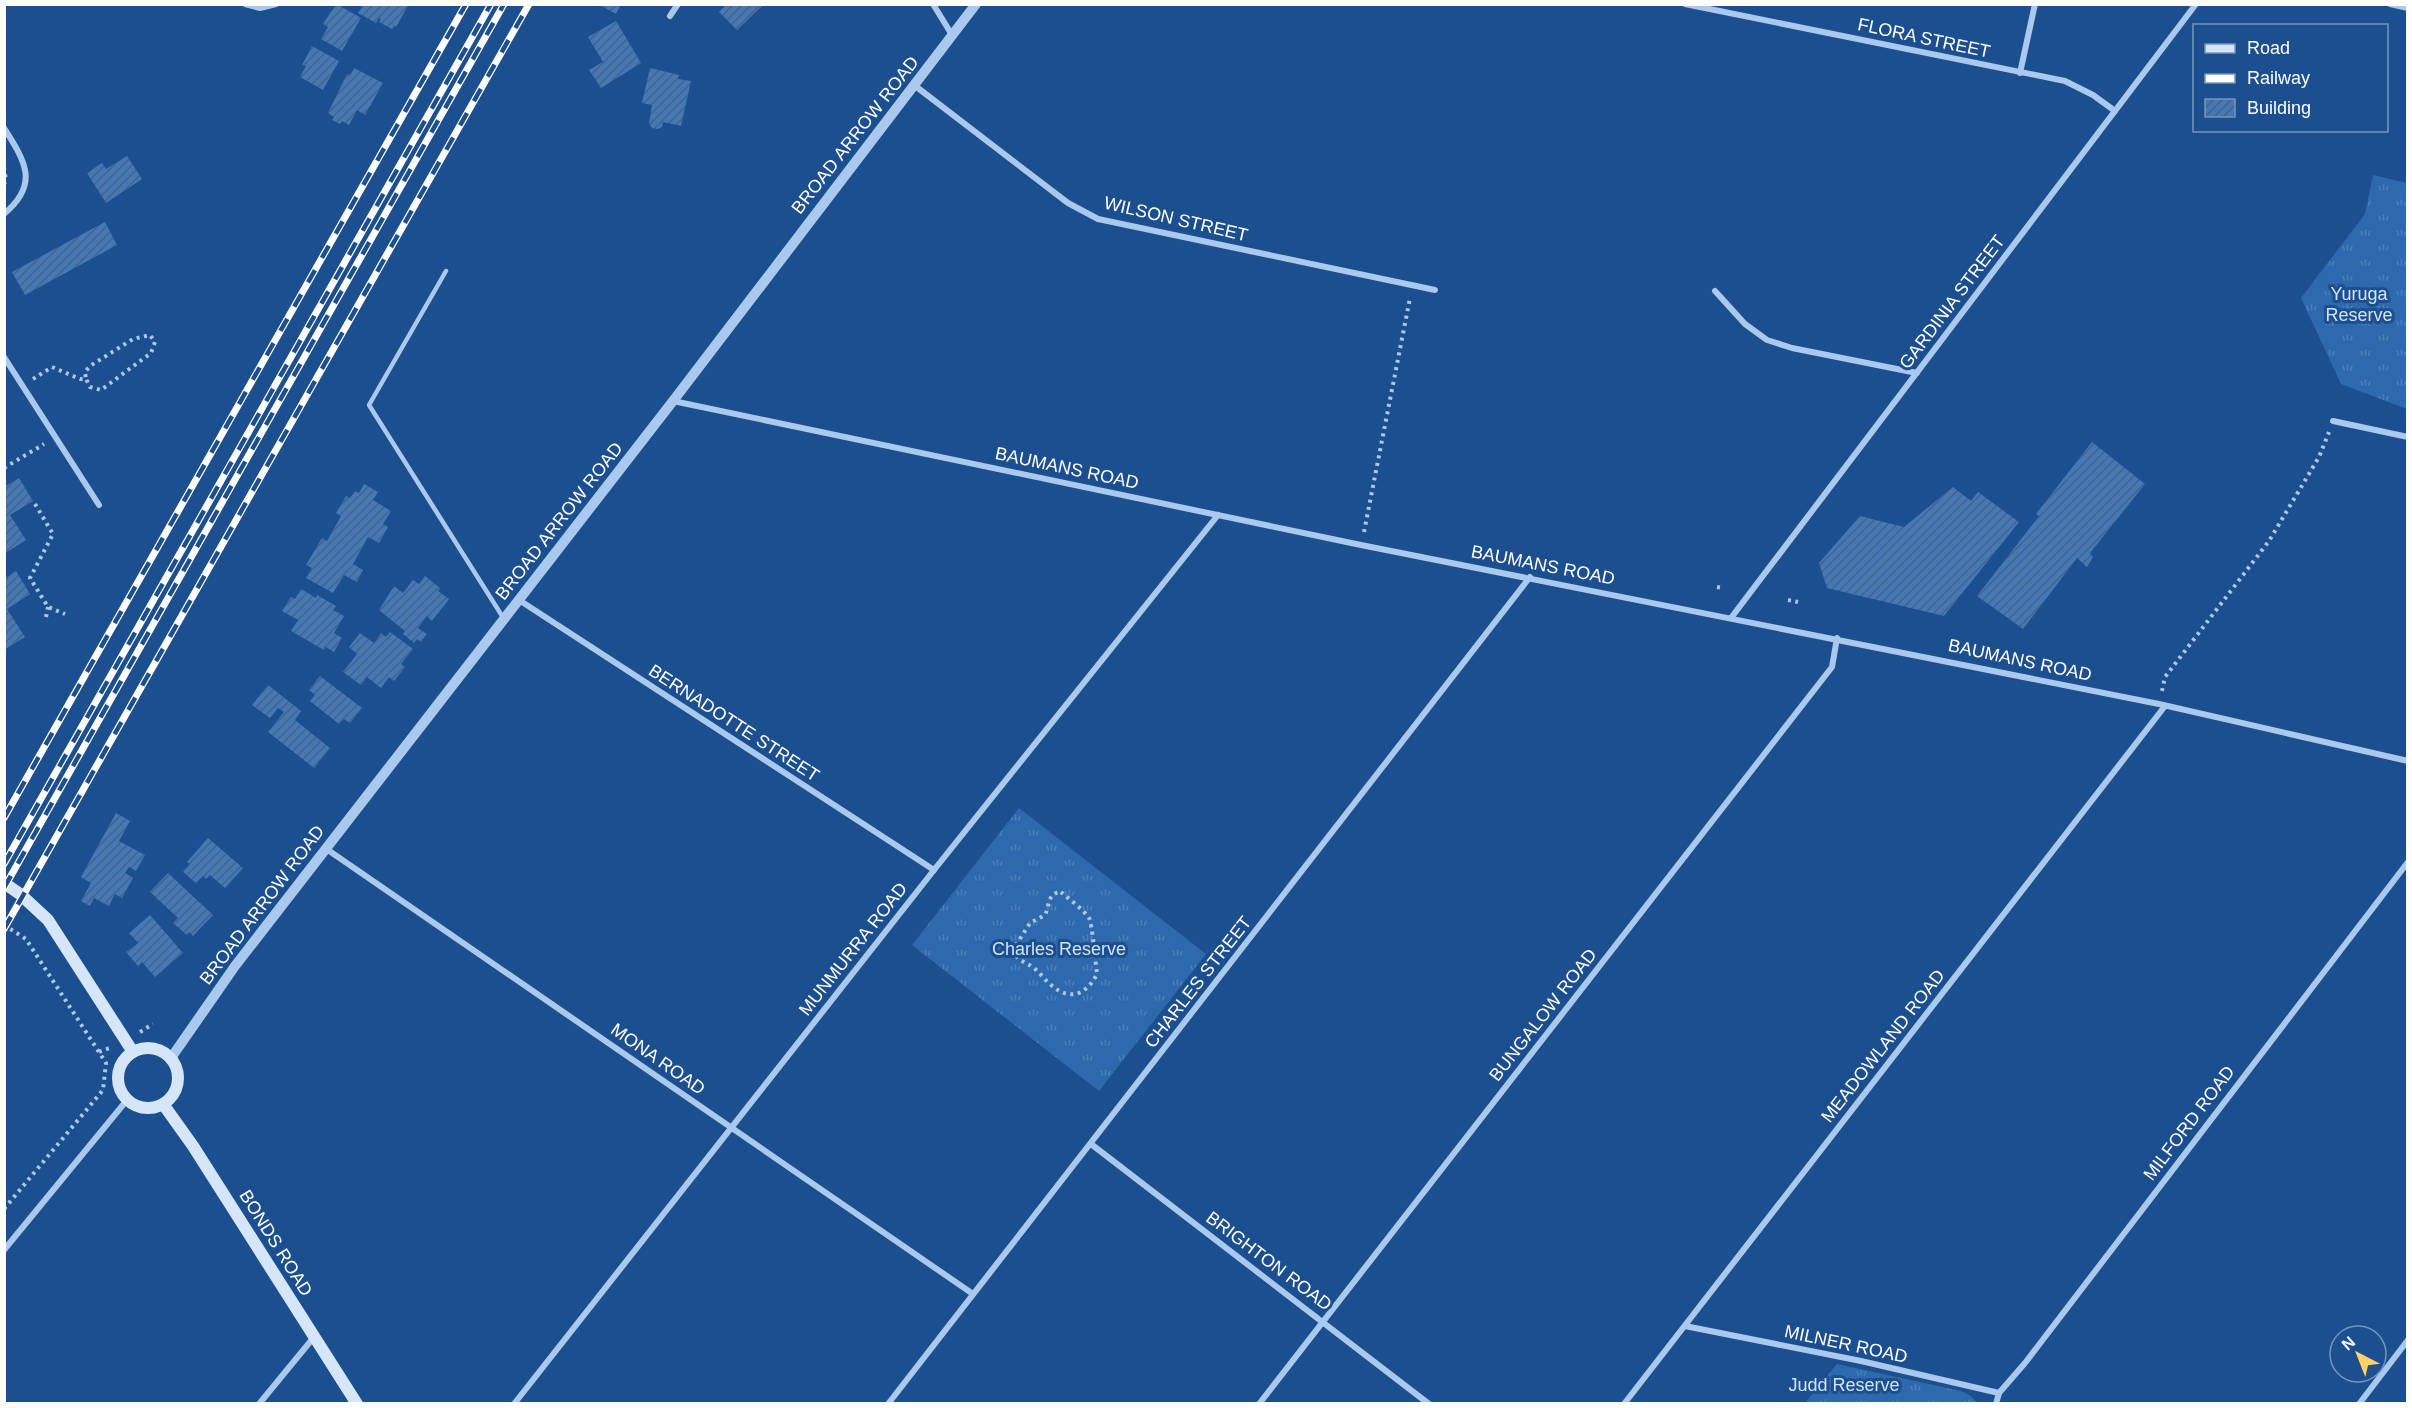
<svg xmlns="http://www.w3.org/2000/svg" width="2412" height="1408" viewBox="0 0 2412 1408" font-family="Arial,sans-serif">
	<defs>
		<pattern id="grass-tufts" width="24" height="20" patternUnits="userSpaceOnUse" patternTransform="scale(1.5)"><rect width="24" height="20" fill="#2e69ad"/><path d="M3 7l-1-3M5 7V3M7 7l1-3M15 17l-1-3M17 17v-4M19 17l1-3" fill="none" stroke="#4d80b9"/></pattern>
		<pattern id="building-hatch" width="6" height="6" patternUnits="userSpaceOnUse" patternTransform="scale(1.5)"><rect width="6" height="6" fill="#4478b7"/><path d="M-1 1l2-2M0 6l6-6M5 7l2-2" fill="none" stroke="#486282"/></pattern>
	</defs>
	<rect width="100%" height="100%" fill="#1b4f8f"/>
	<!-- grass -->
	<g fill="url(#grass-tufts)">
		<path d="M2373,175L2407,183V409L2341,384L2301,298L2365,214Z"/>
		<path d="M1019,808L1206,954L1099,1091L912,945Z"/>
		<path d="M1837,1364L1961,1391L1971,1396L1977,1403H1805Z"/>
	</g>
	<!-- building -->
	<g fill="url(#building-hatch)">
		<path d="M336,4L361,18L342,51L321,39L328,27L323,24Z"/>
		<path d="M358,4H409L396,27L394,26L392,29L379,22L381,19L379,18L376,23L358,13L362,7Z"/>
		<path d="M598,4H621L616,14Z"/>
		<path d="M727,4H764L737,30L719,12Z"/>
		<path d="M616,21L641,63L601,88L589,70L603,62L588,37Z"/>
		<path d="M312,46L339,61L323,90L300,77L306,66L302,65Z"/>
		<path d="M354,68L383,83L365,115L357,110L349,125L342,121L340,124L332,120L334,117L328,113L347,74L350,75Z"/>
		<path d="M650,68L679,75L678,79L691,81L681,126L663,122L662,127L658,129L652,128L649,123L652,105L642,103Z"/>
		<path d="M127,156L142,179L106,203L87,173L102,163L106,169Z"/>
		<path d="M105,222L117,245L25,295L12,272Z"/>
		<path d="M2092,442L2145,484L2090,553L2093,557L2087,567L2077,558L2023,629L1977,596L2039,516L2036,514Z"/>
		<path d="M19,478L33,501L10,515L26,540L4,554V487Z"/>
		<path d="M364,484L378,492L373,500L391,511L383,524L388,527L379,543L368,537L353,564L363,570L357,582L344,575L333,593L306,578L312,568L306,565L322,538L327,541L341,516L336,513L346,496L350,498L355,491L359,493Z"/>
		<path d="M1953,487L1971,501L1978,492L2019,522L1944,616L1827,588L1819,563L1860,516L1904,527Z"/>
		<path d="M16,571L30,594L7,609L25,637L4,650V579Z"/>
		<path d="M425,576L440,588L438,591L449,599L432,621L427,616L418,628L427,634L421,642L417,639L414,643L403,634L405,631L379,610L394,586L403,593L413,580L419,584Z"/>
		<path d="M301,589L316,598L317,595L336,606L333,610L344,616L334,633L342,638L334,652L326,647L324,650L291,631L298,620L282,611L291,597L295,599Z"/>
		<path d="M390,632L413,649L401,664L405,667L394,681L389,677L381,688L367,677L361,685L343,672L357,654L349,647L360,633L374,643L381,633L386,637Z"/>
		<path d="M320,676L362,708L350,723L344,719L339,724L310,701L315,695L309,690Z"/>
		<path d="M268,685L301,711L295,720L330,748L314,768L268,732L284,712L278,708L270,718L252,705Z"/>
		<path d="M116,813L130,821L119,841L145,855L136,871L129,867L125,873L133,878L122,898L115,894L109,906L94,898L90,906L81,901L91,883L81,877Z"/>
		<path d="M208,838L243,868L225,888L210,875L206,879L203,876L196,883L183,872L190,864L187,862Z"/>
		<path d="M168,873L213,915L193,936L189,932L187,935L173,923L178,918L150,892Z"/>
		<path d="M150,915L183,953L155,977L142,962L138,966L126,952L138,943L129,933Z"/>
	</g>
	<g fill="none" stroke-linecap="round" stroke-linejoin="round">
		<!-- path -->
		<g stroke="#a9c9ee" stroke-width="4" stroke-dasharray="3 4.5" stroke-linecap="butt">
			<path d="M4,167L6,180L4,184"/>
			<path d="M33,379L52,367L80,379H86L90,387L101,390L151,353L155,342L150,335L133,339L90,366L85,372L86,379"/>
			<path d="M4,468L44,444"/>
			<path d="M35,504L53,534L30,578L48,607L65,614"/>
			<path d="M1364,532L1410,298"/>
			<path d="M1717,587L1723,588"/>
			<path d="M1788,600L1798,602"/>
			<path d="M46,617L48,607"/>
			<path d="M2162,691L2165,677L2269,541L2319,457L2329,432"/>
			<path d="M1061,892C1070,900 1082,908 1089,918C1092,921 1096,967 1097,974C1087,994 1070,1002 1051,985C1045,980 1040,973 1034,968C1026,962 1017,961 1013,950L1030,923L1045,915C1050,905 1047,893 1061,892Z"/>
			<path d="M4,925L26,939L106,1063L103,1090L4,1209"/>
			<path d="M140,1032L153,1024"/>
			<path d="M99,1052L112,1047"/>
		</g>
		<!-- service -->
		<path stroke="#a9c9ee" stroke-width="4.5" d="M446,271L369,405L504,619"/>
		<!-- minor -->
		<g stroke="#a9c9ee" stroke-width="6">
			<path d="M245,4L260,8L276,4"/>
			<path d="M933,4L952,35"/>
			<path d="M1685,4L2065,81L2093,95L2115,111"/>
			<path d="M2390,4L2408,8"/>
			<path d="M670,16L678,4"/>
			<path d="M2020,73L2035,4"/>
			<path d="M914,85L1068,203L1098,219L1435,290"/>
			<path d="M4,128C25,161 40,184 4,214"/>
			<path d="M1715,291L1745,324L1767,340L1792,348L1917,373"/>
			<path d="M4,357L99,505"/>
			<path d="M673,401L1361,545L2159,704L2408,761"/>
			<path d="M2333,421L2408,437"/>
			<path d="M519,600L934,870"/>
			<path d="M1731,618L2196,4"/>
			<path d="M325,848L973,1294"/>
			<path d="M1091,1144L1429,1404"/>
			<path d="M4,1250L127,1100"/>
			<path d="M1685,1326L1861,1361L1999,1393"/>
			<path d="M259,1404L314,1337"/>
			<path d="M514,1404L934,870L1218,515"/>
			<path d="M888,1404L1530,577"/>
			<path d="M1259,1404L1832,667L1837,638"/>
			<path d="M1624,1404L2165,706"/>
			<path d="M1996,1404L1999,1393L2025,1363L2408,862"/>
			<path d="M2359,1404L2408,1340"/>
		</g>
		<!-- tertiary -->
		<path stroke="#a9c9ee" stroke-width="10" d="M171,1058L235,966L673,401L976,4"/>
		<!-- secondary -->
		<g stroke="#d6e6fa" stroke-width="12">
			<path d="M4,883L20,894L48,920L133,1052"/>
			<circle cx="148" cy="1078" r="30"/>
			<path d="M163,1104L193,1146L357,1404"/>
		</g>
		<defs>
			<g id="rail">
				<path d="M4,818L466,4"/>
				<path d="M4,864L491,4"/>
				<path d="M4,888L504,4"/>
				<path d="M4,929L529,4"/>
			</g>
		</defs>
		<!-- rail casing -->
		<use href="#rail" stroke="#fff" stroke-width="7"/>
		<!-- rail -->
		<use href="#rail" stroke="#1b4f8f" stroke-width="4.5" stroke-dasharray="14" stroke-linecap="butt"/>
	</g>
	<g text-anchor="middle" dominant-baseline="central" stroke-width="6" stroke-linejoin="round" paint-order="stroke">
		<!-- street labels -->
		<g font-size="18" fill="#fff" stroke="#1b4f8f">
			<text transform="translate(1924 38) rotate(12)">FLORA STREET</text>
			<text transform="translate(855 135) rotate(-52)">BROAD ARROW ROAD</text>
			<text transform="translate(1176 219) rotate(13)">WILSON STREET</text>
			<text transform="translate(1952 302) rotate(-53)">GARDINIA STREET</text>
			<text transform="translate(1067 468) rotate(12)">BAUMANS ROAD</text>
			<text transform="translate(559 521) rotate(-52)">BROAD ARROW ROAD</text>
			<text transform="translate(1543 565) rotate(11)">BAUMANS ROAD</text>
			<text transform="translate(2020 660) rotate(12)">BAUMANS ROAD</text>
			<text transform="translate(734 723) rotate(33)">BERNADOTTE STREET</text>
			<text transform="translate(262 905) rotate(-53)">BROAD ARROW ROAD</text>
			<text transform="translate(853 949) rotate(-52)">MUNMURRA ROAD</text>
			<text transform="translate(1198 982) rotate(-52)">CHARLES STREET</text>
			<text transform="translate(1543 1015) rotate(-52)">BUNGALOW ROAD</text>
			<text transform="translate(1883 1046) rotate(-52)">MEADOWLAND ROAD</text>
			<text transform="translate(658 1059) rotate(35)">MONA ROAD</text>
			<text transform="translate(2189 1123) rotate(-53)">MILFORD ROAD</text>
			<text transform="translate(276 1243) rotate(58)">BONDS ROAD</text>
			<text transform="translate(1269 1261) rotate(37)">BRIGHTON ROAD</text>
			<text transform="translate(1846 1344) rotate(12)">MILNER ROAD</text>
		</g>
		<!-- park labels -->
		<g font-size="18" fill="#cfe3fa" stroke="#1b4f8f">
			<text x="2359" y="294">Yuruga<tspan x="2359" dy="21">Reserve</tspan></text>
			<text x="1059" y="949">Charles Reserve</text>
			<text x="1844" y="1385">Judd Reserve</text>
		</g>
	</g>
	<!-- border -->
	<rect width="2412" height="1408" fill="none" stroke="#ffffff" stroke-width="12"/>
	<!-- legend -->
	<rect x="2193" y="24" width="195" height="108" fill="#1b4f8f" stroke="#7695bc" stroke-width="1.5"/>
	<rect x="2205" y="44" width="30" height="9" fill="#d6e6fa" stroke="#7695bc" stroke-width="1.5"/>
	<text x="2247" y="54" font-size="18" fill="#ffffff">Road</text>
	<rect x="2205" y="74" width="30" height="9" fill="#ffffff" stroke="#7695bc" stroke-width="1.5"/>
	<text x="2247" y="84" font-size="18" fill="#ffffff">Railway</text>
	<rect x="2205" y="99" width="30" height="18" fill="url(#building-hatch)" stroke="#7695bc" stroke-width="1.5"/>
	<text x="2247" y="114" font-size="18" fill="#ffffff">Building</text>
	<!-- north arrow -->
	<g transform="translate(2358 1354) rotate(318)"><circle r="28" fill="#1b4f8f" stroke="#7695bc" stroke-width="1.5"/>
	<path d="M0-4.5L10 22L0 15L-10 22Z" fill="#ffd166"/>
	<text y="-9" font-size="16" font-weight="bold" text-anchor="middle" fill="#ffffff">N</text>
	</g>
</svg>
